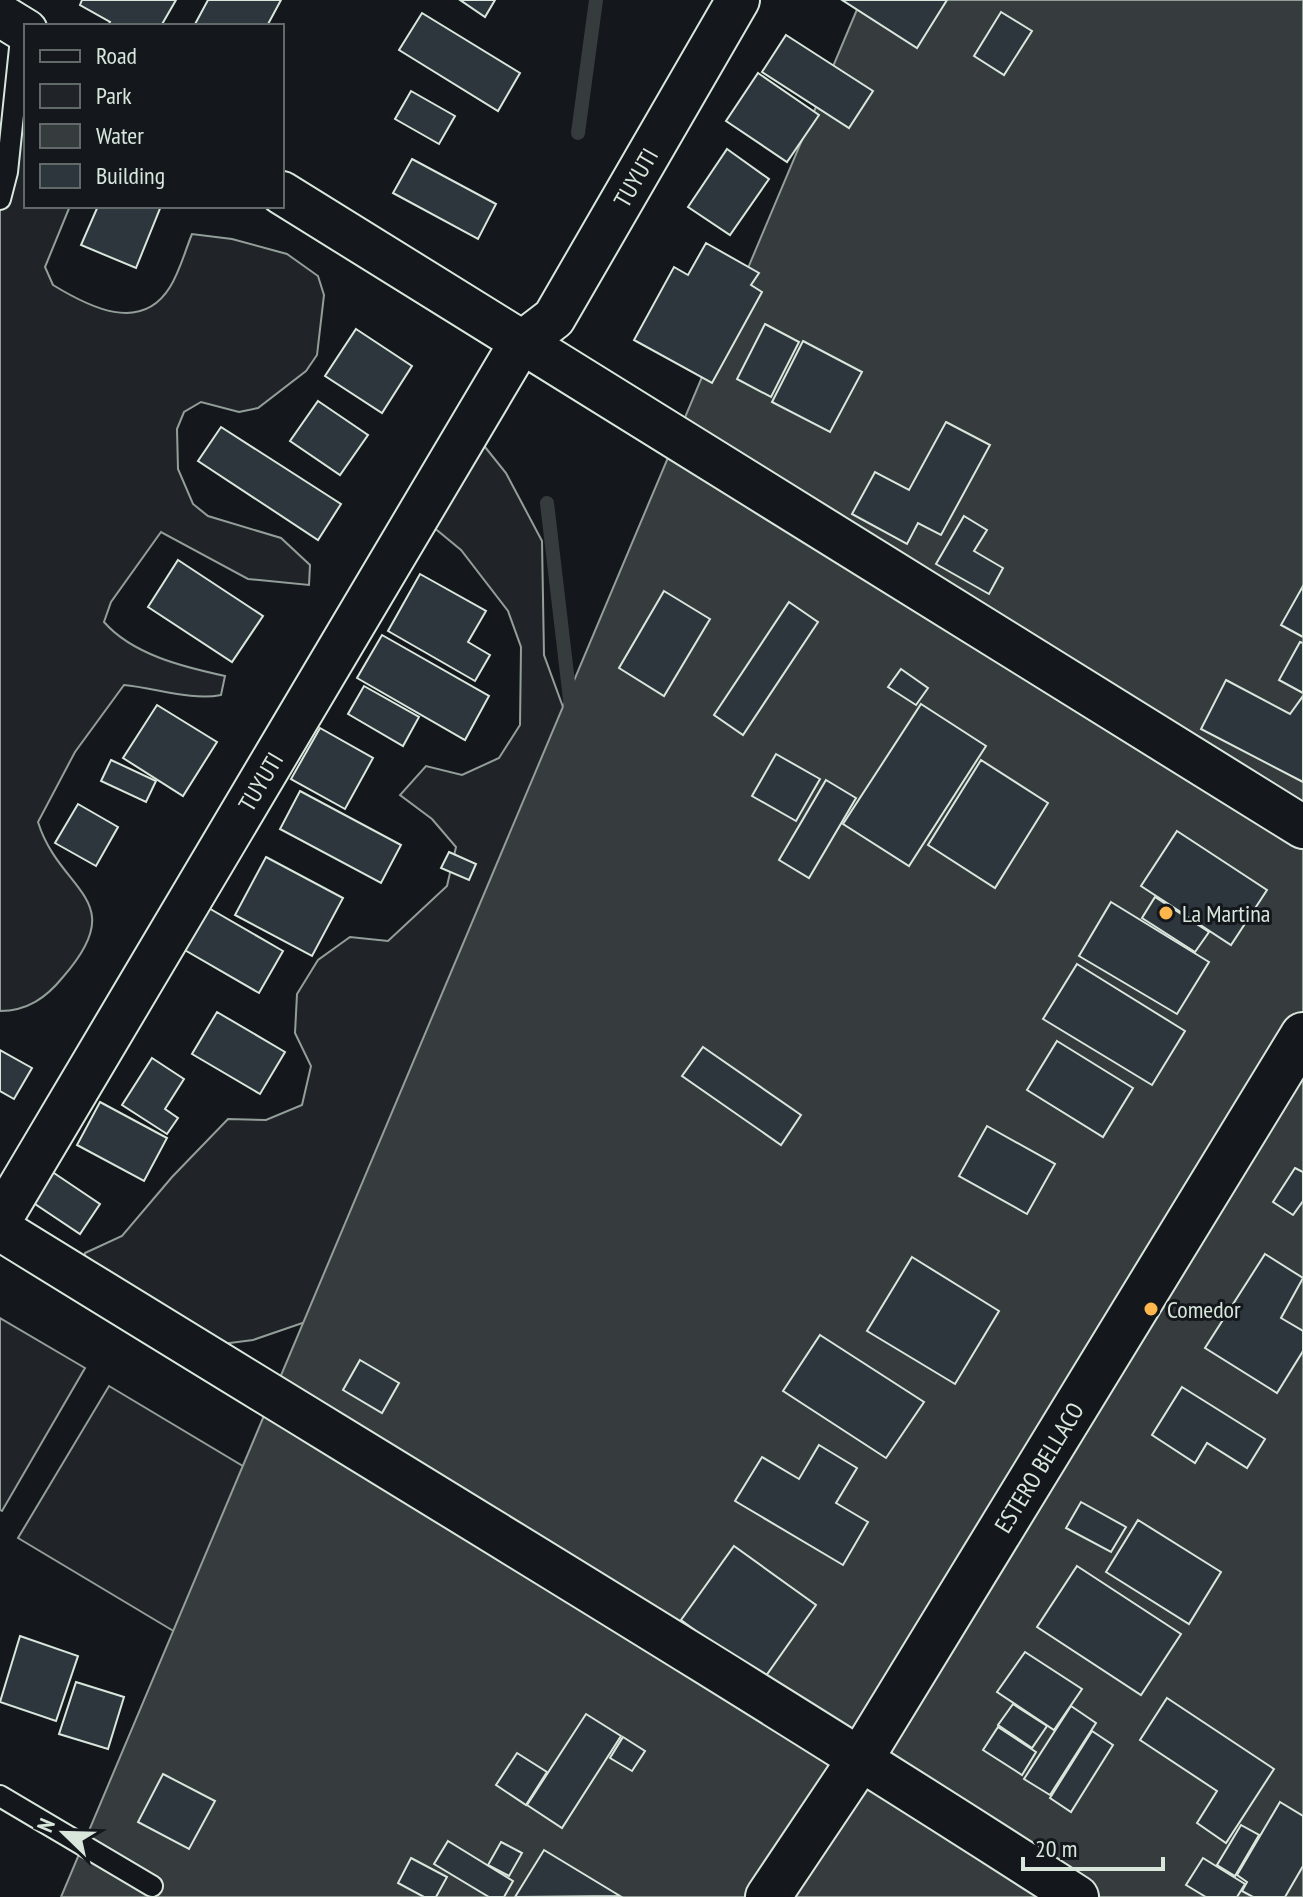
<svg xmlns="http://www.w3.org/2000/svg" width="1303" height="1897" viewBox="0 0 1303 1897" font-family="'PT Sans Narrow',sans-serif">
	<rect width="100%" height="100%" fill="#14181c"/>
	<!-- green -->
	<g fill="#202428" stroke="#939e99" stroke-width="2">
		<path d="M20,104L26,106V206H70L45,267L53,285C89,307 141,334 170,287C180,271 185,251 192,234L232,239L287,254L318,276L324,295L317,355L306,371L258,408L239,412L201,402L184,412L177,429L178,469L193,504L208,516L281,538L310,565L309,585L248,579L161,532L111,602L104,622C133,655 184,667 225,676L221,695C192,701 156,688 124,685L75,752L38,822C60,893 132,898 63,977C46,998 27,1011 0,1011V127Z"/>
		<path d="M481,442L506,473L542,541L544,655L571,729L323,1316L253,1340L176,1350L81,1291L85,1253L122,1236L172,1177L228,1119L266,1120L302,1105L311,1066L295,1033L297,994L318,960L350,937L388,941L447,886L456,847L432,819L400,795L426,766L462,775L499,758L520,725L521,647L508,611L461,550L432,526Z"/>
		<path d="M0,1318L85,1368L2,1511L0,1510Z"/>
		<path d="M109,1386L318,1511L227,1663L18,1538Z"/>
	</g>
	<!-- water -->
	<path fill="#363b3e" stroke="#939e99" stroke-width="2" d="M861,0H1303V1897H61Z"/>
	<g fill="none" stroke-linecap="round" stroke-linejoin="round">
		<!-- stream -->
		<g stroke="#363b3e" stroke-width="14">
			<path d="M578,133L596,0"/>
			<path d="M547,503L571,708"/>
		</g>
	</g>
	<!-- building -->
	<g fill="#2c363c" stroke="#d8e6dc" stroke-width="2">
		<path d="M82,0H176L161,26H108L110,22L80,5Z"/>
		<path d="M208,0H281L267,26H194Z"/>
		<path d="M460,0H495L485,17Z"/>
		<path d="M842,0H947L917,48Z"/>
		<path d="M1001,12L1032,31L1004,75L974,56Z"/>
		<path d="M422,13L520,73L498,111L399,50Z"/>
		<path d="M786,35L873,91L849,128L762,72Z"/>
		<path d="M758,73L819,115L787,162L726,121Z"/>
		<path d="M411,91L455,116L439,144L395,119Z"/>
		<path d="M727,149L769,179L730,235L688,207Z"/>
		<path d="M412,159L496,204L478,239L393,193Z"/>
		<path d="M98,206H161L136,268L81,245Z"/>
		<path d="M706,243L759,273L751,285L762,292L712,383L634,340L674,267L688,275Z"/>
		<path d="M765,324L799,342L771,397L737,379Z"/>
		<path d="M356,329L412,366L382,413L325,376Z"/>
		<path d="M803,341L862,372L830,432L772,402Z"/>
		<path d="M318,401L368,435L340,475L290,441Z"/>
		<path d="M946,422L990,445L941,535L918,523L907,544L852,514L875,472L909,490Z"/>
		<path d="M221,427L341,504L318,540L198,461Z"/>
		<path d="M964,516L987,530L974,551L1003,568L989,594L936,564Z"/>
		<path d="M178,560L263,616L232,662L148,607Z"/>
		<path d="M420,574L486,611L468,642L490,655L475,681L388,631Z"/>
		<path d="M1303,586V637L1281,625Z"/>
		<path d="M664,591L710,619L664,696L619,668Z"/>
		<path d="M789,602L818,622L743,735L714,715Z"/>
		<path d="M382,635L489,696L465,740L357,678Z"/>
		<path d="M1300,642L1303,643V693L1279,680Z"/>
		<path d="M901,669L928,688L916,705L888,687Z"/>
		<path d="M1226,680L1290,714L1303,696V782L1201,729Z"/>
		<path d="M364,686L419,717L403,746L348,714Z"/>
		<path d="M921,704L986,746L909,866L843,824Z"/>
		<path d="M157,705L217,742L183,796L123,758Z"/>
		<path d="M320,728L373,758L345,809L291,779Z"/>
		<path d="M776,754L820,779L796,821L752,796Z"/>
		<path d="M111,760L156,781L146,802L101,781Z"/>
		<path d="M981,760L1048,803L995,888L928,845Z"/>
		<path d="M826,780L856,798L809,878L779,860Z"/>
		<path d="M300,791L401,845L381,883L280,829Z"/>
		<path d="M78,804L118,827L96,866L55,843Z"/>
		<path d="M1177,831L1267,890L1231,945L1141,886Z"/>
		<path d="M449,852L476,864L469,880L441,868Z"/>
		<path d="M266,857L343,898L312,956L235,915Z"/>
		<path d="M1155,897L1209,932L1195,952L1142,918Z"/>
		<path d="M1111,902L1209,962L1177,1014L1079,956Z"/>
		<path d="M200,903L283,951L259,993L176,945Z"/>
		<path d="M1077,964L1185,1031L1152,1085L1043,1019Z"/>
		<path d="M217,1012L285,1052L260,1094L192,1054Z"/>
		<path d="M1057,1041L1133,1088L1103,1137L1027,1090Z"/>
		<path d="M703,1047L801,1115L781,1145L682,1076Z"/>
		<path d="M0,1050L32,1068L14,1099L0,1091Z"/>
		<path d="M152,1058L184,1079L165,1109L178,1118L167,1134L122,1105Z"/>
		<path d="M100,1102L167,1138L144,1181L77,1145Z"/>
		<path d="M987,1126L1055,1164L1027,1214L959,1176Z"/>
		<path d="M1295,1168L1303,1172V1201L1293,1215L1273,1202Z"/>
		<path d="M48,1169L100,1204L80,1234L29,1200Z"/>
		<path d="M1265,1254L1303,1278L1281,1318L1303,1331V1351L1277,1393L1205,1348Z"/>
		<path d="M912,1257L999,1311L955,1384L867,1331Z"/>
		<path d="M820,1335L924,1402L886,1458L783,1391Z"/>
		<path d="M360,1360L399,1383L382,1413L343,1390Z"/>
		<path d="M1182,1387L1265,1439L1247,1468L1207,1443L1195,1463L1152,1435Z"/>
		<path d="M819,1445L857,1468L836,1503L868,1522L843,1565L735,1501L762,1457L799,1479Z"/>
		<path d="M1081,1502L1126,1527L1111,1552L1066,1528Z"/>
		<path d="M1138,1520L1221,1572L1189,1624L1106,1572Z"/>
		<path d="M734,1546L816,1605L763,1680L681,1620Z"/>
		<path d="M1077,1566L1181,1634L1141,1695L1037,1627Z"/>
		<path d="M20,1636L78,1656L56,1721L0,1702Z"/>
		<path d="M1025,1652L1082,1689L1054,1730L997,1692Z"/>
		<path d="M76,1682L124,1697L108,1749L59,1734Z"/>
		<path d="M1167,1698L1274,1769L1226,1843L1197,1823L1217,1791L1140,1740Z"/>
		<path d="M1013,1704L1047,1726L1032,1748L998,1725Z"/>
		<path d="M1071,1706L1096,1723L1050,1795L1024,1779Z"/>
		<path d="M586,1714L621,1736L562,1828L527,1805Z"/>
		<path d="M998,1727L1036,1752L1022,1775L983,1750Z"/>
		<path d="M1092,1731L1113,1745L1071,1812L1050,1798Z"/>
		<path d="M623,1737L645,1751L632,1771L610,1758Z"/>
		<path d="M517,1753L547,1772L526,1805L496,1785Z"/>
		<path d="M163,1774L215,1801L189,1849L138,1822Z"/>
		<path d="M1280,1802L1303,1816V1866L1285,1897H1253L1242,1891L1247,1882L1237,1875Z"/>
		<path d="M1241,1825L1259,1835L1235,1876L1217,1865Z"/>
		<path d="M448,1841L513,1881L504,1897H489L434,1864Z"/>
		<path d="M501,1842L522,1853L509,1876L488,1865Z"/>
		<path d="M544,1850L620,1896L515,1897Z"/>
		<path d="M411,1858L447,1877L436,1897H424L398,1883Z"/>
		<path d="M1203,1858L1245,1884L1237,1897H1206L1186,1885Z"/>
	</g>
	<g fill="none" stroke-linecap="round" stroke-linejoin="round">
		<defs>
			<g id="lane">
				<path d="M0,199L7,172L22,29"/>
				<path d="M0,1796L152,1886"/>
			</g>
			<g id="street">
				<path d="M0,15L26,31"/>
				<path d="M282,193L1303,827"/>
				<path id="s1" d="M0,1220L520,344L554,318L738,0"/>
				<path d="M0,1229C359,1451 722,1668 1077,1897"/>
			</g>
			<g id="secondary">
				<path id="s2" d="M768,1897L861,1758L1303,1035"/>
			</g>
		</defs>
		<!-- lane casing -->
		<use href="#lane" stroke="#d8e6dc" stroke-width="24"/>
		<!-- street casing -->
		<use href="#street" stroke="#d8e6dc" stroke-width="46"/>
		<!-- secondary casing -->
		<use href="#secondary" stroke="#d8e6dc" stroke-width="48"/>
		<!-- lane -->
		<use href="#lane" stroke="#14181c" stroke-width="20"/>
		<!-- street -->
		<use href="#street" stroke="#14181c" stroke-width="42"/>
		<!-- secondary -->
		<use href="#secondary" stroke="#14181c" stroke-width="44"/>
	</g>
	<!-- markers -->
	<g fill="#ffb74d" stroke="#14181c" stroke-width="3">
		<circle cx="1166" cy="913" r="8"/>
		<circle cx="1151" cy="1309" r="8"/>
	</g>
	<g text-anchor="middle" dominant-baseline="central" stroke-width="6" stroke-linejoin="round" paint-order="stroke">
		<!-- street labels -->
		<g font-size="24" fill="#d8e6dc" stroke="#14181c">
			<text stroke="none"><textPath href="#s1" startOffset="1224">TUYUTI</textPath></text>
			<text stroke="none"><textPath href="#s1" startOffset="510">TUYUTI</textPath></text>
			<text stroke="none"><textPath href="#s2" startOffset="508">ESTERO BELLACO</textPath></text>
		</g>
		<!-- poi labels -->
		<g font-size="24" fill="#d8e6dc" stroke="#14181c" text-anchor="start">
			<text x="1182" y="913">La Martina</text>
			<text x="1167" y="1309">Comedor</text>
		</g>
	</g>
	<!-- legend -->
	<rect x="24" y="24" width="260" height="184" fill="#14181c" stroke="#626a69" stroke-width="2"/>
	<rect x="40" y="50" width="40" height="12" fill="#14181c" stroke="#626a69" stroke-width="2"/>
	<text x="96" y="64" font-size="24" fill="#d8e6dc">Road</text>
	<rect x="40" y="84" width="40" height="24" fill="#202428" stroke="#626a69" stroke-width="2"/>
	<text x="96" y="104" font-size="24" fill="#d8e6dc">Park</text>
	<rect x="40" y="124" width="40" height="24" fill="#363b3e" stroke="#626a69" stroke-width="2"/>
	<text x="96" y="144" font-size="24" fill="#d8e6dc">Water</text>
	<rect x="40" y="164" width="40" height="24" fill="#2c363c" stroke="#626a69" stroke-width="2"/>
	<text x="96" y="184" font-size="24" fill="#d8e6dc">Building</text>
	<!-- north arrow -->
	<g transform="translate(64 1833) rotate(293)" stroke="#14181c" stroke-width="6" paint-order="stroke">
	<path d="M0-6L14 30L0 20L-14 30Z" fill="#d8e6dc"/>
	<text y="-12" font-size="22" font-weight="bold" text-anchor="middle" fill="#d8e6dc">N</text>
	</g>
	<!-- scale -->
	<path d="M1023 1857v12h140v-12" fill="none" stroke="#d8e6dc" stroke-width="4"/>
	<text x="1035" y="1857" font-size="24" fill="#d8e6dc" stroke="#14181c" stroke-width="6" paint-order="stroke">20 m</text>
</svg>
